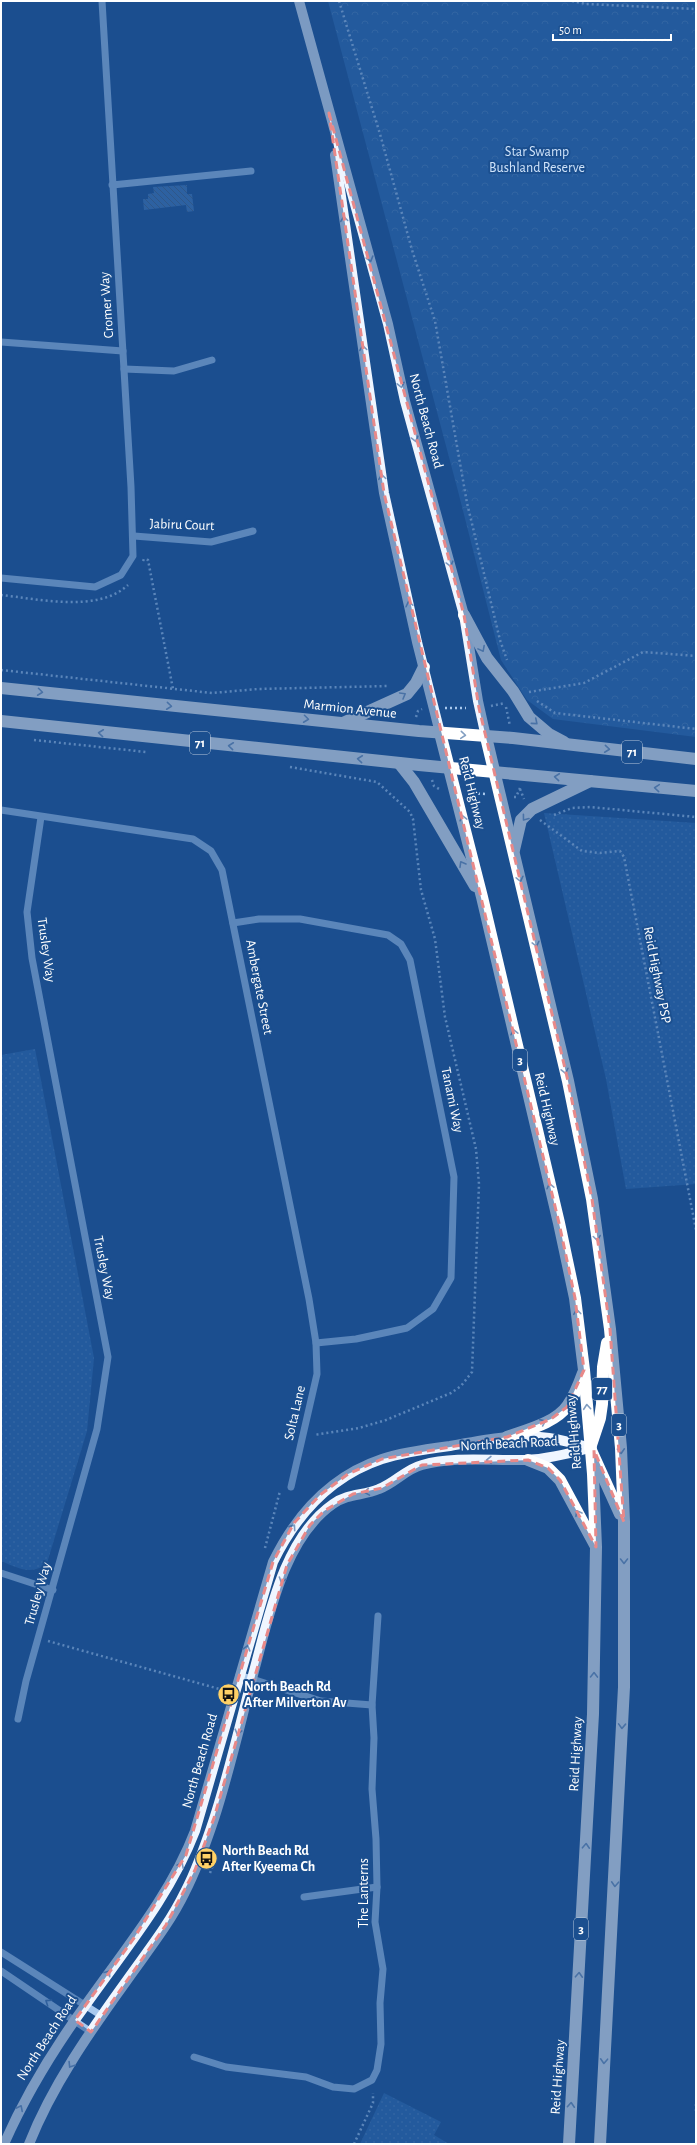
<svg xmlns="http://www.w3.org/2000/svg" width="697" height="2145" viewBox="0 0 697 2145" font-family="'Alegreya Sans',sans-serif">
	<defs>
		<pattern id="forest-crowns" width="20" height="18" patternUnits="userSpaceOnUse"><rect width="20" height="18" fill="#2e69ad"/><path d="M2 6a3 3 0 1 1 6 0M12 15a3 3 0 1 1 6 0" fill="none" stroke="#4d80b9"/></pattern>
		<pattern id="park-dots" width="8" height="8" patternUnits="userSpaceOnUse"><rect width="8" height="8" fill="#2e69ad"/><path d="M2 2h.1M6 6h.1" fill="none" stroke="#4d80b9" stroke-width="1.8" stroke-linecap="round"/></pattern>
		<pattern id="building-back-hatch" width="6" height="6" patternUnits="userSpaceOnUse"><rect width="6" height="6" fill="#4478b7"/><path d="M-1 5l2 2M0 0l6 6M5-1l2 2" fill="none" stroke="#486282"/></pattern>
	</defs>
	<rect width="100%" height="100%" fill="#1b4f8f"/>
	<!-- forest -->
	<path fill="url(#forest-crowns)" d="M328,1H696V737L553,719L527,700L501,660L458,491Z"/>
	<!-- park -->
	<g fill="url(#park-dots)">
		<path d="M544,813L696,823V1184L626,1189L606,1079Z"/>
		<path d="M35,1049L94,1358L87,1431L47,1563C32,1576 18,1568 1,1561V1055Z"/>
		<path d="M384,2093L441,2122L434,2135L449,2144H360Z"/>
	</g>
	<!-- building -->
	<path fill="url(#building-back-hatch)" d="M187,185V194H192L194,211L187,212L186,205L144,210L143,199H148V194L154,193L153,187Z"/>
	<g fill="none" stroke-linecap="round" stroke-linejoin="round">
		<!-- path -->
		<g stroke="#a9c9ee" stroke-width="2.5" stroke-dasharray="2 3" stroke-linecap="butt">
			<path d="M339,1L380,134L412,250L435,321L467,503L500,640L507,660"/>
			<path d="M572,1L586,4L696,9"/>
			<path d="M143,561L144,559L148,560L173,689"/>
			<path d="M1,595C39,599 98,613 128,585"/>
			<path d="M1,670L212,693L258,689L389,686"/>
			<path d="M529,692L584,683L643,652L696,656"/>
			<path d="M537,701L555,713L696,729"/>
			<path d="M491,706L505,703"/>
			<path d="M506,707L510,726"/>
			<path d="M445,708H466"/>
			<path d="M416,717L418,711L422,709"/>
			<path d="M34,740L146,752"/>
			<path d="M290,767L377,782L410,812L413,819L421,890L435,939L445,1017L476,1149L479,1184L472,1372L461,1386L451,1393L386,1420L359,1428L314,1435"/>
			<path d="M432,780L434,786L441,790"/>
			<path d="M520,789L524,799"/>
			<path d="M468,793L487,794"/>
			<path d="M514,797H516L520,788"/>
			<path d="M554,815L572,808L590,807L696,817"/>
			<path d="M540,820L582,851L600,853L620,851L624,857L696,1230"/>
			<path d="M265,1548L280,1491"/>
			<path d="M48,1641L223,1690"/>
			<path d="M210,1873L216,1857"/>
			<path d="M696,2104V2112"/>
			<path d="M354,2144L373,2103V2093"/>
		</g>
		<!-- minor -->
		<g stroke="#a9c9ee" stroke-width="7">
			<path d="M112,185L251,171"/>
			<path d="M1,342L123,351"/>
			<path d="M124,369L174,371L212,360"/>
			<path d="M134,536L211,542L253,531"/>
			<path d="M1,578L95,587L121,575L133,556L131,487L102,1"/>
			<path d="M1,810L193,839L211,851L222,870L309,1299L316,1343L317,1374L291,1487"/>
			<path d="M233,923L259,919H300L388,935L401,944L410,960L454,1177L451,1278L433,1309L407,1328L356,1339L316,1343"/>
			<path d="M1,1573L53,1590"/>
			<path d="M239,1675L321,1701L372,1705"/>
			<path d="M18,1719L26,1681L97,1429L108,1357L32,958L27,912L41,817"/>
			<path d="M304,1897L377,1887"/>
			<path d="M1,1952L102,2016"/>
			<path d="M1,1971L91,2032"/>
			<path d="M194,2057L226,2067L306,2077L333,2087L354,2089L372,2080L377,2070L381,2044L380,2003L383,1969L375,1922L377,1887L376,1839L372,1789L374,1738L372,1705L378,1616"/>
		</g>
		<!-- major -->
		<g stroke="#f0f6ff" stroke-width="10">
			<path d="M299,1L388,324L405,401L464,615L478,701L486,737"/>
			<path d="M335,155L384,493L417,642L440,733"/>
			<path d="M4,2144C26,2094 55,2047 87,2003C126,1948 171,1894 195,1831L273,1562C296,1515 331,1476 382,1459C403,1452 427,1449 450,1446C483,1440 516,1433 549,1438C563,1440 577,1444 590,1448"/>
			<path d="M29,2144C52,2086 89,2033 125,1983C146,1953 169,1925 185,1892C197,1869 206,1843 214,1819C230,1770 241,1720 254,1671C269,1616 284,1538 333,1504C349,1493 363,1496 379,1489C395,1483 406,1469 422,1465C455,1456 492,1461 525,1460C547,1459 568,1454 589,1448"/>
		</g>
		<!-- highway -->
		<g stroke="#fff" stroke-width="12">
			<path d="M464,615L487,658L513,691L529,717L549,734L564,742"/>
			<path d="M1,688L419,731L513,738L696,759"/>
			<path d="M1,721L419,765L696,791"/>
			<path d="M343,723L407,694L416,683L424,667"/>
			<path d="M440,733L482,897L559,1223L575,1298L584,1370L593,1474L596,1547L593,1714L569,2144"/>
			<path d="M486,737L568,1081L592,1199L610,1329L621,1448L624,1522V1687L600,2144"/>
			<path d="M399,763L414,782L475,886"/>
			<path d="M514,850L521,820L532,809L590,781"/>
			<path d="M607,1343L603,1367L602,1404L600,1418L590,1448L620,1514"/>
			<path d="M507,1437C526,1430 556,1423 568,1405C575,1395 579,1384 583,1373"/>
			<path d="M528,1460L548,1468L560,1480L595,1545"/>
		</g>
	</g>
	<!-- one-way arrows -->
	<defs><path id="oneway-chevron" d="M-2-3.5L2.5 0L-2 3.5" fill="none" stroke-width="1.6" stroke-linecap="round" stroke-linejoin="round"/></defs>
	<g stroke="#7b9ac1">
		<use href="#oneway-chevron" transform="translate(344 219) rotate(-98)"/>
		<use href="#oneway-chevron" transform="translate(370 259) rotate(74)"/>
		<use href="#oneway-chevron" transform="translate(363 348) rotate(-98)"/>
		<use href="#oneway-chevron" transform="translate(401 385) rotate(78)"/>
		<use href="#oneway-chevron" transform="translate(415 439) rotate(75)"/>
		<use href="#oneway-chevron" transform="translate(382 477) rotate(-98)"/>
		<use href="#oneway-chevron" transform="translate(450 564) rotate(75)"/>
		<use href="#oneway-chevron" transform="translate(409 604) rotate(-103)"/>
		<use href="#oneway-chevron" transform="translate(489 1460) rotate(179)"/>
		<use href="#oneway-chevron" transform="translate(367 1492) rotate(171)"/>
		<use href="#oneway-chevron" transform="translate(293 1527) rotate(-55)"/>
		<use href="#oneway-chevron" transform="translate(282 1580) rotate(109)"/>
		<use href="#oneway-chevron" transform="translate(247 1648) rotate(-74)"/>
		<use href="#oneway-chevron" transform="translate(238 1732) rotate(105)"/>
		<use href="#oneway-chevron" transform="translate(181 1865) rotate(-63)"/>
		<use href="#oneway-chevron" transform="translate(108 1973) rotate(-54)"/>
		<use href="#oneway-chevron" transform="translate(71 2065) rotate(122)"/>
		<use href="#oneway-chevron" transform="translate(20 2108) rotate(-63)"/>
	</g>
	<g stroke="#829ec1">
		<use href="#oneway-chevron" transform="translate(482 649) rotate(62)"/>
		<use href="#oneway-chevron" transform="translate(40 692) rotate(7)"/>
		<use href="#oneway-chevron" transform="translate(403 695) rotate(-30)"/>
		<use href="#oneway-chevron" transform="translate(169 706) rotate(6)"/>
		<use href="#oneway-chevron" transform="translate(306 719) rotate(7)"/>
		<use href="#oneway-chevron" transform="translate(535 722) rotate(40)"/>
		<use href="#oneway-chevron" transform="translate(101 733) rotate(-174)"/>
		<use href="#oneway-chevron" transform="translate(463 735) rotate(5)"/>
		<use href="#oneway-chevron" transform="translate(231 746) rotate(-174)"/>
		<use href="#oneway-chevron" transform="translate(607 749) rotate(6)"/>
		<use href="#oneway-chevron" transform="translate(360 759) rotate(-174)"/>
		<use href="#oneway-chevron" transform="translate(557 777) rotate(-174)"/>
		<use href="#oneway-chevron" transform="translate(657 788) rotate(-175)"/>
		<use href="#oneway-chevron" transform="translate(463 818) rotate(-104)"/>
		<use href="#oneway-chevron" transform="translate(525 818) rotate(127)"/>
		<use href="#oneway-chevron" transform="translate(462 864) rotate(-120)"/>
		<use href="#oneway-chevron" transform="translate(520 879) rotate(77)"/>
		<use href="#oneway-chevron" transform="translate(536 944) rotate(76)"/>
		<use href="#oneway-chevron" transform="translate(514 1032) rotate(-103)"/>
		<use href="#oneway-chevron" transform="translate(565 1071) rotate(77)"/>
		<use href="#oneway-chevron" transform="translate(550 1186) rotate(-103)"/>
		<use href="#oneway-chevron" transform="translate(597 1238) rotate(82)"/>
		<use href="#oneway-chevron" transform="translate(577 1312) rotate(-97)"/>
		<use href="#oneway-chevron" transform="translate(587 1407) rotate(-95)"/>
		<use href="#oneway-chevron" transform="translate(543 1422) rotate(-24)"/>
		<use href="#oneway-chevron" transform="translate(621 1451) rotate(87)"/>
		<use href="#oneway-chevron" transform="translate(578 1513) rotate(-119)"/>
		<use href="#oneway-chevron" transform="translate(624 1561) rotate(90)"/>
		<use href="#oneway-chevron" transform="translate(594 1675) rotate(-89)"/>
		<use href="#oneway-chevron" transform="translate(622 1726) rotate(92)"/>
		<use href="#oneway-chevron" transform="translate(586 1846) rotate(-87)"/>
		<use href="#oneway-chevron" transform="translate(615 1884) rotate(93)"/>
		<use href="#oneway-chevron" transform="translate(579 1975) rotate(-87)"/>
		<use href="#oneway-chevron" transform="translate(604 2061) rotate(93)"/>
		<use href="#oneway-chevron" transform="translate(571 2105) rotate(-86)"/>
	</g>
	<use stroke="#4674ac" href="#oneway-chevron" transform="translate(48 2002) rotate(-146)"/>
	<!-- marked area -->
	<path d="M0 0H697V2145H0ZM329,113L464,615L479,708L568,1081L592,1199L610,1329L624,1522L594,1450L596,1547L560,1480L548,1468L528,1460L422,1465L382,1488L353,1494L324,1511L310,1525L287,1565L214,1818L195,1870L166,1925L91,2032L75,2020L134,1938L186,1855L273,1562L294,1523L320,1495L348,1474L382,1459L507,1437L551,1419L567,1407L584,1370L575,1298L559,1223L384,493Z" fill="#1b4f8f" fill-opacity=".55" fill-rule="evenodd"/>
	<path fill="none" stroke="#e88989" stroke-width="3" stroke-dasharray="8 5" stroke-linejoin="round" d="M329,113L464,615L479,708L568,1081L592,1199L610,1329L624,1522L594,1450L596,1547L560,1480L548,1468L528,1460L422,1465L382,1488L353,1494L324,1511L310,1525L287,1565L214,1818L195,1870L166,1925L91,2032L75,2020L134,1938L186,1855L273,1562L294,1523L320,1495L348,1474L382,1459L507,1437L551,1419L567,1407L584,1370L575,1298L559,1223L384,493Z"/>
	<!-- icons -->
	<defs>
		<symbol id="bus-disc" viewBox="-11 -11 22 22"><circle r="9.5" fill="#ffd166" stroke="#1b4f8f"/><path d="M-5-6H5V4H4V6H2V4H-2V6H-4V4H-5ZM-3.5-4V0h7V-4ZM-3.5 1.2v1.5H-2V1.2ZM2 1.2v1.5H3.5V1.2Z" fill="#111"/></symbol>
	</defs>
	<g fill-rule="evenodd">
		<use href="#bus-disc" x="216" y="1682" width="25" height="25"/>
		<use href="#bus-disc" x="194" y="1846" width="25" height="25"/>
	</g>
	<g text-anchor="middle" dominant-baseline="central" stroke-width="4" stroke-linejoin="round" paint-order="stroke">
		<!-- shield labels -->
		<g fill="#1b4f8f" stroke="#bbcadd" stroke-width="1">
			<rect x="190" y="732" width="20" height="22" rx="3"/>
			<rect x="622" y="741" width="20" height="22" rx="3"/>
			<rect x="513" y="1049" width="14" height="22" rx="3"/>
			<rect x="592" y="1378" width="20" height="22" rx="3"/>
			<rect x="612" y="1414" width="14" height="22" rx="3"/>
			<rect x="574" y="1918" width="14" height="22" rx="3"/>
		</g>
		<g font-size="13" font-weight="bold" fill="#fff">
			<text x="200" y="743">71</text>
			<text x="632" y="752">71</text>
			<text x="520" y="1060">3</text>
			<text x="602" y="1389">77</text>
			<text x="619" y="1425">3</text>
			<text x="581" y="1929">3</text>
		</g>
		<!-- park labels -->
		<g font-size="14" fill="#cfe3fa" stroke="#1b4f8f">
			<text x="537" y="152">Star Swamp<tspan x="537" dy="16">Bushland Reserve</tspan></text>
		</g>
		<!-- street labels -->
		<g font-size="14" fill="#fff" stroke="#1b4f8f">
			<text transform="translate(107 305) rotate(-94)">Cromer Way</text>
			<text transform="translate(426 421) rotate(75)">North Beach Road</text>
			<text transform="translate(182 525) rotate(2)">Jabiru Court</text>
			<text transform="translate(350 709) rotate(6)">Marmion Avenue</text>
			<text transform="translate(472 793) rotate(76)">Reid Highway</text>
			<text transform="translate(46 950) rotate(82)">Trusley Way</text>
			<text transform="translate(657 975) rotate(79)">Reid Highway PSP</text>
			<text transform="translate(259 987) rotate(79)">Ambergate Street</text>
			<text transform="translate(452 1100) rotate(78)">Tanami Way</text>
			<text transform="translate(547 1109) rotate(77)">Reid Highway</text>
			<text transform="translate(104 1268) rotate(79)">Trusley Way</text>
			<text transform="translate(295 1413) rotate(-77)">Solta Lane</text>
			<text transform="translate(574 1432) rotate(-95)">Reid Highway</text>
			<text transform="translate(509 1444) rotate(-3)">North Beach Road</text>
			<text transform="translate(38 1594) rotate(-74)">Trusley Way</text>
			<text transform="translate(576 1754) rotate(-87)">Reid Highway</text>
			<text transform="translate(200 1761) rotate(-74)">North Beach Road</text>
			<text transform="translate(364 1893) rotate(-90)">The Lanterns</text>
			<text transform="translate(47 2038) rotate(-57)">North Beach Road</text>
			<text transform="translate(558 2077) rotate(-86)">Reid Highway</text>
		</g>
		<!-- poi labels -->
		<g font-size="14" font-weight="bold" fill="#fff" stroke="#1b4f8f" text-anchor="start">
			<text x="244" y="1687">North Beach Rd<tspan x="244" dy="16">After Milverton Av</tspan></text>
			<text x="222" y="1851">North Beach Rd<tspan x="222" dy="16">After Kyeema Ch</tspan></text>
		</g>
	</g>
	<!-- border -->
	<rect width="697" height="2145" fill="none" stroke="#ffffff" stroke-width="4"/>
	<!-- scale -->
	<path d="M553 34v6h118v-6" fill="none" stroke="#ffffff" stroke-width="2"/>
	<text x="559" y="34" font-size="12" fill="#ffffff" stroke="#1b4f8f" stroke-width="3" paint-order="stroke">50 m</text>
</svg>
